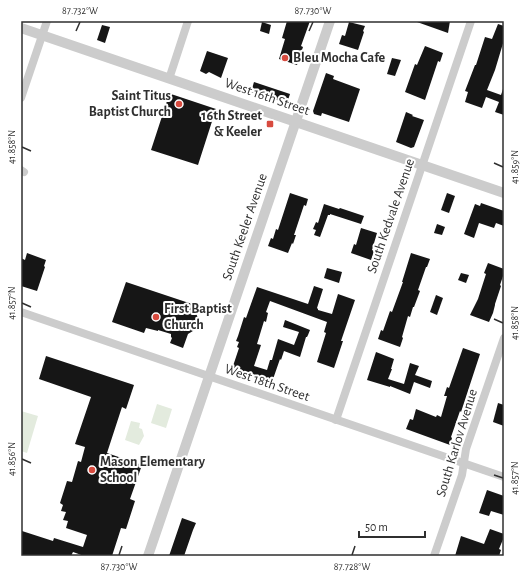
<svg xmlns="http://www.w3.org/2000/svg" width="525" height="577" viewBox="0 0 525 577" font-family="'Alegreya Sans',sans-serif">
	<rect width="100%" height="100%" fill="#fff"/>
	<!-- green -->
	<g fill="#e3ebde">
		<path d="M157,404L172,409L166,428L151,423Z"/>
		<path d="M21,411L38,416L27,453L21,451Z"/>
		<path d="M131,421L140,423L139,428L142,429L144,436L139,445L125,440Z"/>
	</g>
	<!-- building -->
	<g fill="#161616">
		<path d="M287,21H310L301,46L303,47L297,65L279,59L285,39L282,38Z"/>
		<path d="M418,21H450L448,33L417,22Z"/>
		<path d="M262,22L271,25L269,34L260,31Z"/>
		<path d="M349,22L365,26L363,31L364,32L358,50L339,44L342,35L345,36Z"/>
		<path d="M498,24L504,26V40L495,70L487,90L501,95L503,89L504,90V115L495,112L499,102L486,97L482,108L465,102L468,92L465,91L475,65H476L485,37L492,39Z"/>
		<path d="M102,25L110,27L105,43L97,40Z"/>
		<path d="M425,46L443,53L440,62L438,61L425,100L405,92L415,64L417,65Z"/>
		<path d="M207,51L228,58L221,78L209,72L206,74L200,71Z"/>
		<path d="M392,58L401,60L395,76L387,74Z"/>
		<path d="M326,73L334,76L333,79L360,89L349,122L322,113L321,116L314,114L313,111Z"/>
		<path d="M254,82L290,94L287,103L251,92Z"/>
		<path d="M165,92L216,109L198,165L151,150L167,101L163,100Z"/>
		<path d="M406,112L413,115L412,116L424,120L414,147L411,148L396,142Z"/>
		<path d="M290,193L308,199L306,206L304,205L294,235H296L293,244L292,243L288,253L268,246L271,238L273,239L276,229L278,230Z"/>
		<path d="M447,193L455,196L449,213L441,210Z"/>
		<path d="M481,203L504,211V226L496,223L494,228L479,223L474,238L464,234L475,204L480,206Z"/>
		<path d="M324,204L339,209L340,208L364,216L361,224L330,214V215H328L320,237L314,235L316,230L313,229L316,222L318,223Z"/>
		<path d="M437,224L445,227L442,235L434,233Z"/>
		<path d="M361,228L377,233L372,250L374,251L371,260L351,253L354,244L356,245Z"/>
		<path d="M27,253L46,260L44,266L45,267L37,291L21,286V258L25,260Z"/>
		<path d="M411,253L430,259L427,267H426L418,290L420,291L414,307H413L410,317L408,316L402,337L403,338L400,347L378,339L381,330L383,331L390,311L392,312L403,282H402Z"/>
		<path d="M488,263L504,269V273L500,285L501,286L495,304V305L493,313L489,322L470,315L478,299L486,274L484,273Z"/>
		<path d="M327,268L342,272L339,283L324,278Z"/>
		<path d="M461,273L469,275L466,283L458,280Z"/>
		<path d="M126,282L198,306L196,313L201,326L188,334L183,348L170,343L172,338L171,337V334L158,330V331L146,328L144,333L112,322Z"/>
		<path d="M314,286L323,289L317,308L318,309V310L332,314L338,294L355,300L341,341H343L334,368L317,362L326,333L324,332L327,322L270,301L266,312L268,313L266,322L264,321L257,344L261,345L254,366L267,370L270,360H272L278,339L294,345L299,332L283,327L285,320L310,330L308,335L307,337H306L300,357L284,351L281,360L280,359L272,382L261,379V378L232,369L239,348L237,347L239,342L236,341L238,336L244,317L246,318L257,287L308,304Z"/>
		<path d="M436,295L443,298L437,315L430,312Z"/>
		<path d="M463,348L480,354L461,412L460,411L451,437L452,438L450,445L406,429L410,419L413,420L416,409L436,417L437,415L441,417L447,396H444L447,387L449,388Z"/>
		<path d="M376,352L394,359L391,369H392L388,379L404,384L410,363L419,366L415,375L432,381L430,388L414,382L410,394L390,386V387L367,380Z"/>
		<path d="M46,356L134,385L126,409L122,407L107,453L142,465L130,499L135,501L126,529L121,528L112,556H84L73,552L71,556H21V534L22,531L53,541L54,538L83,547L87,535L66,528L68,521L63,520L66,512L61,511L63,505L60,503L67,481L72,482L78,461L81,462L85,447L75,444L91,397L39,379Z"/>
		<path d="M498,403L504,405V426L493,422Z"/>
		<path d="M487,490L504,496V515L491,511L489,516L479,513Z"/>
		<path d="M182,518L196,523L193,530L184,556H169Z"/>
		<path d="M490,529L504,534V537L499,549L501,550L499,556H455L461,536L484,544Z"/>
	</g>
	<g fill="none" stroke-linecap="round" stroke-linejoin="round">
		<!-- minor -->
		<g stroke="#ccc" stroke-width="8">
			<path d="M169,79L188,21"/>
			<path d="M21,98L47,21"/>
			<path d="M21,170L24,172"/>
			<path d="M21,312L504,477"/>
			<path d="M336,420L471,21"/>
			<path d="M434,556L462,475L466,449L504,338"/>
		</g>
		<!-- tertiary -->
		<g stroke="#ccc" stroke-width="10">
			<path d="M21,28L504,193"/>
			<path d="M148,556L330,21"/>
		</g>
	</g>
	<!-- ticks -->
	<path fill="none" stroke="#2f2f2f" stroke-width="1.5" d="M76,31L80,22M309,31L313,22M22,147L31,151M494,163L503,167M22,303L31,307M494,319L503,323M22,459L31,463M494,475L503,478M119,555L122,546M352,555L355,546"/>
	<!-- markers -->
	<g fill="#d84b3f" stroke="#fff" stroke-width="1.5">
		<circle cx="285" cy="58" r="4"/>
		<circle cx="179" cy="104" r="4"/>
		<rect x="266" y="120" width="8" height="8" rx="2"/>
		<circle cx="156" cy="317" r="4"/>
		<circle cx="92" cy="470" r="4"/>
	</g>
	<g text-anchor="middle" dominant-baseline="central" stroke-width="4" stroke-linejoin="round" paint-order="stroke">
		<!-- poi labels -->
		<g font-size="14" font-weight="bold" fill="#2f2f2f" stroke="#fff" text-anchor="start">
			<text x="293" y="58">Bleu Mocha Cafe</text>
			<text x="171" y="96" text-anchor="end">Saint Titus<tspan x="171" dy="16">Baptist Church</tspan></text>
			<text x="262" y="116" text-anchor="end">16th Street<tspan x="262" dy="16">&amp; Keeler</tspan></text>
			<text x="164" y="309">First Baptist<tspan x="164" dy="16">Church</tspan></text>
			<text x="100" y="462">Mason Elementary<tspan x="100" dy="16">School</tspan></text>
		</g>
		<!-- street labels -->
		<g font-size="14" fill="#2f2f2f" stroke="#fff">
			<text transform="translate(267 97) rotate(19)">West 16th Street</text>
			<text transform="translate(391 216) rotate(-71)">South Kedvale Avenue</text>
			<text transform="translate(245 227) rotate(-71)">South Keeler Avenue</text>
			<text transform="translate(267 383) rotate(19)">West 18th Street</text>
			<text transform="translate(457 443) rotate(-73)">South Karlov Avenue</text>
		</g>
	</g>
	<!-- border -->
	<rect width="525" height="577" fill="none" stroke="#ffffff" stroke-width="44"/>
	<!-- scale -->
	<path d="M359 531v6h66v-6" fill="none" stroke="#2f2f2f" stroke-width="2"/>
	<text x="365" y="531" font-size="12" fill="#2f2f2f" stroke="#ffffff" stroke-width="3" paint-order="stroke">50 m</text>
	<rect x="22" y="22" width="481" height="533" fill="none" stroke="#2f2f2f" stroke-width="1.5"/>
	<g font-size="10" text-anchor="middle" fill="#2f2f2f">
		<text x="80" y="14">87.732°W</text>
		<text x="313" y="14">87.730°W</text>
		<text transform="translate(11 147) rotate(-90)" y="4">41.858°N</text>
		<text transform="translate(514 167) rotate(-90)" y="4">41.859°N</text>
		<text transform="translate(11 303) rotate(-90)" y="4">41.857°N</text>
		<text transform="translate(514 323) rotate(-90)" y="4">41.858°N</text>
		<text transform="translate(11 459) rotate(-90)" y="4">41.856°N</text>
		<text transform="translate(514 478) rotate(-90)" y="4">41.857°N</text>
		<text x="119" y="570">87.730°W</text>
		<text x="352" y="570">87.728°W</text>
	</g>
</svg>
